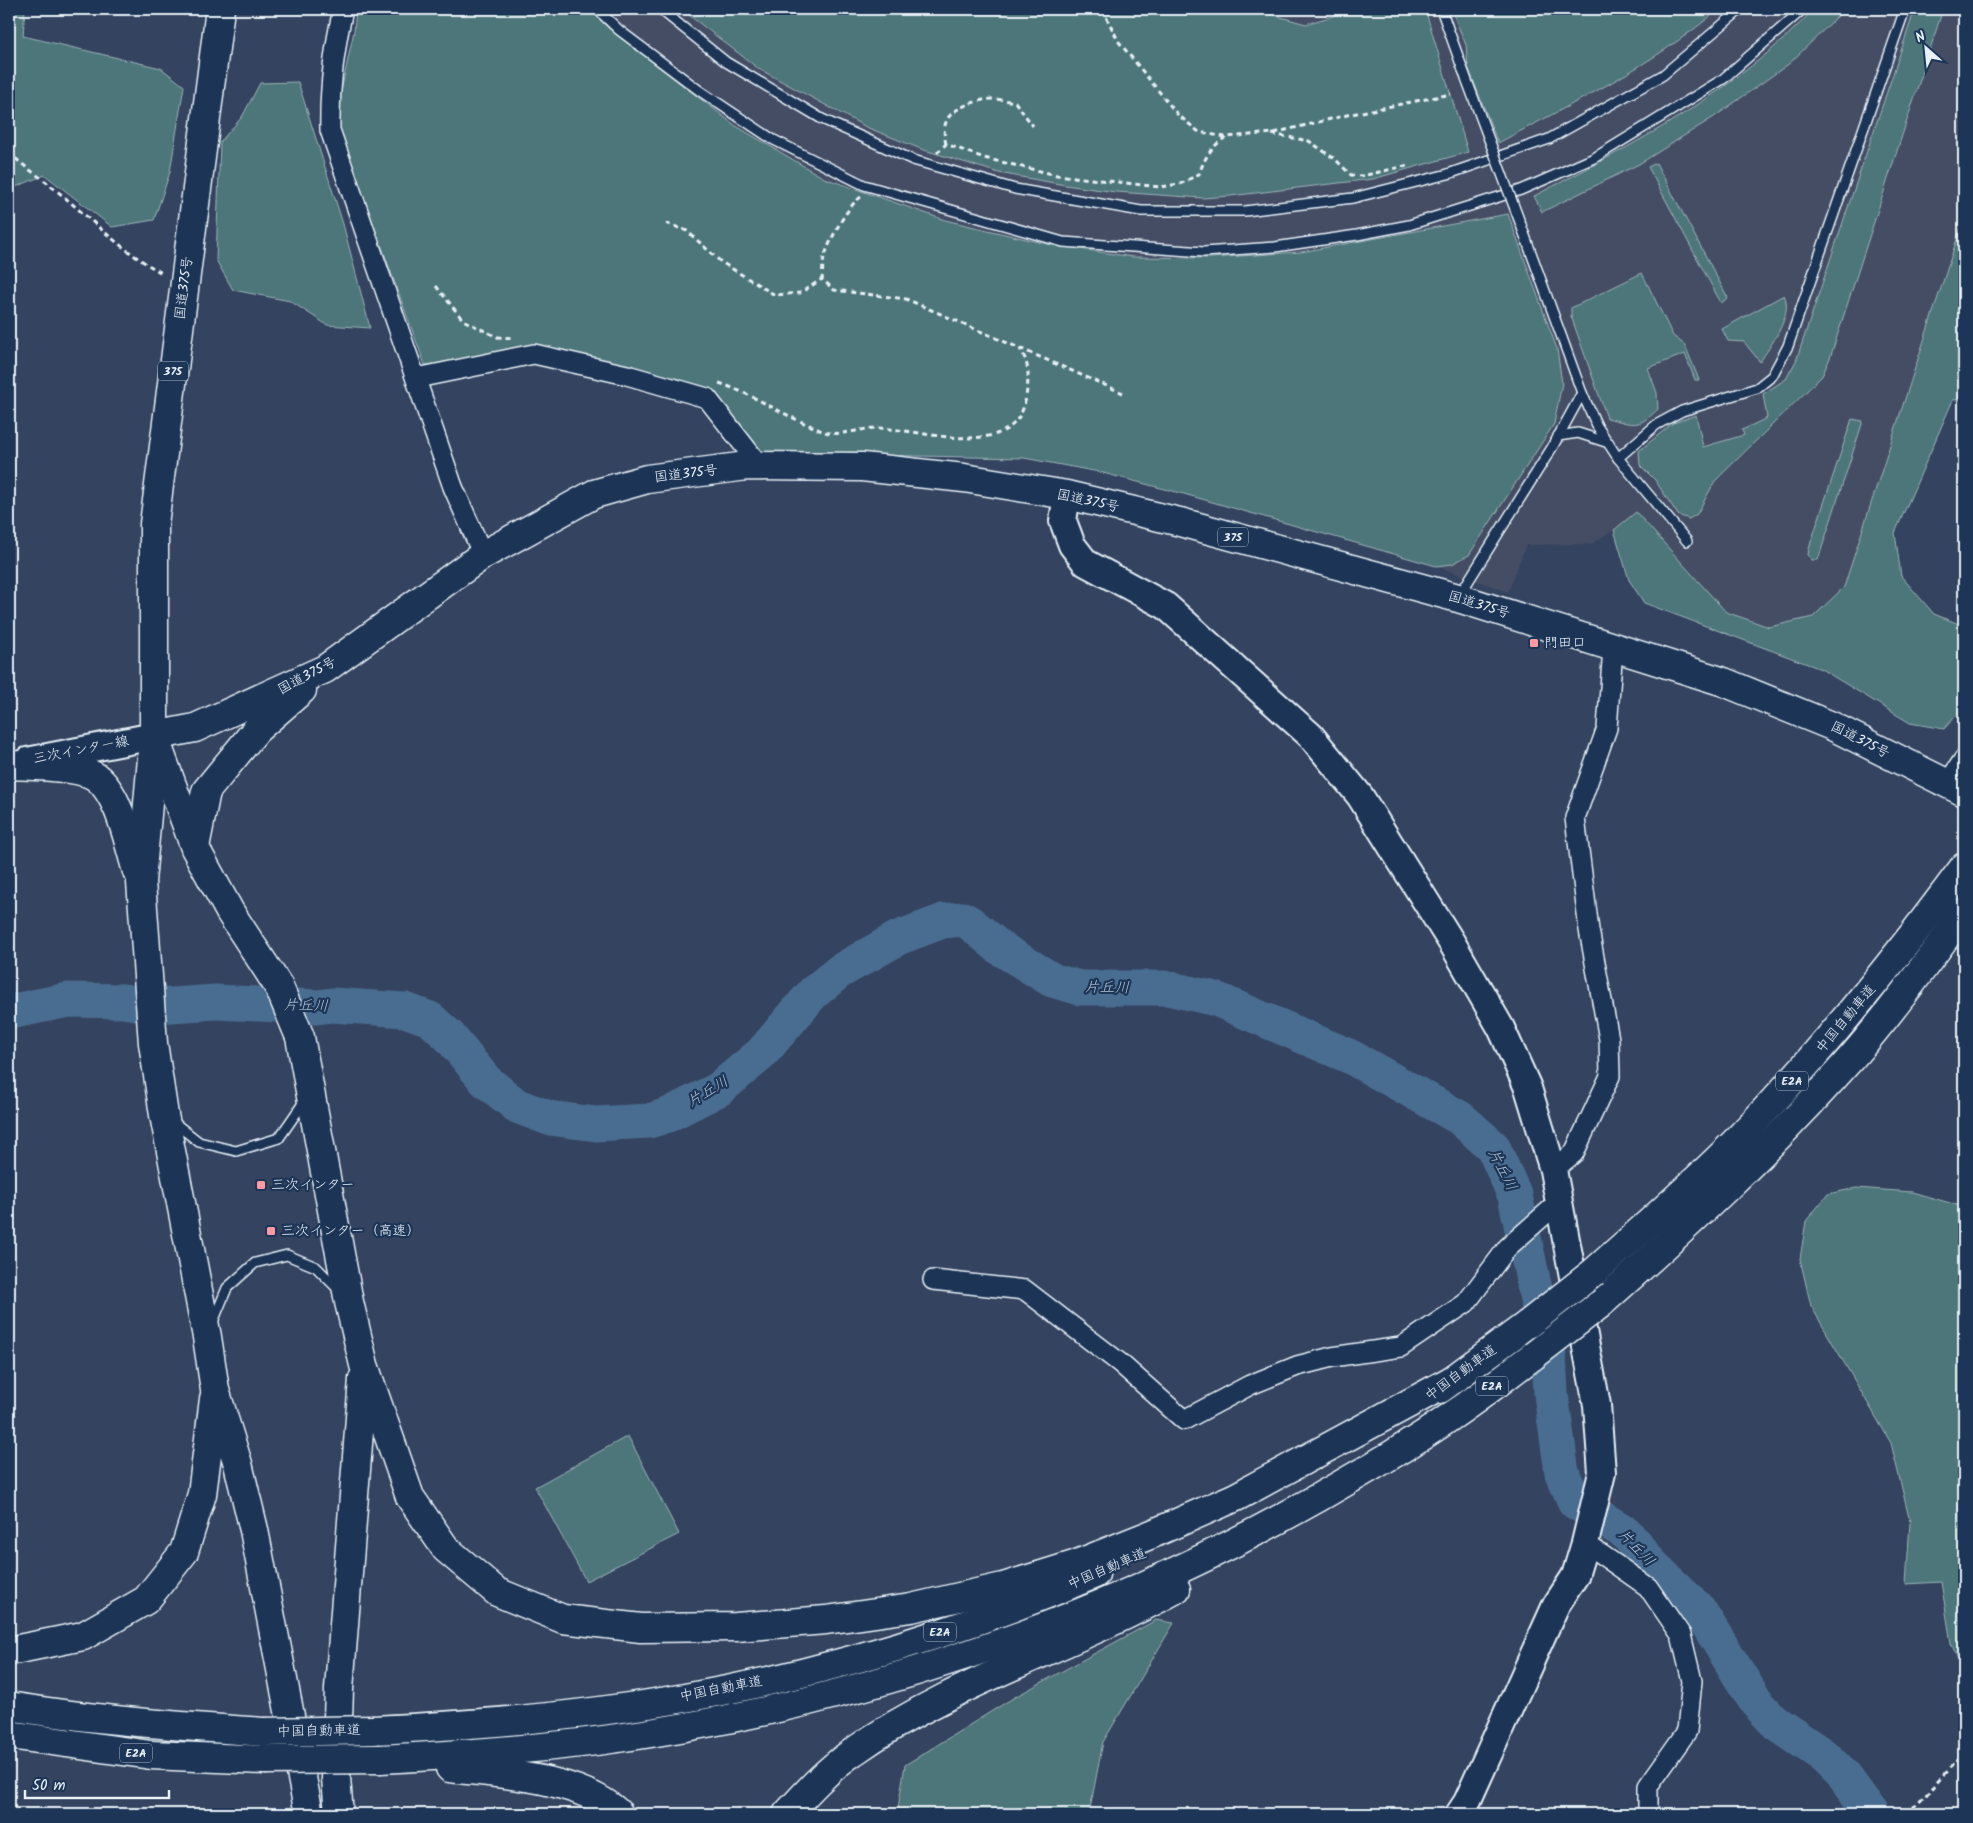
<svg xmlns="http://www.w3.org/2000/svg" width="1973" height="1823" viewBox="0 0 1973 1823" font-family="Kalam,'Klee One',sans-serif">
	<rect width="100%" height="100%" fill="#34435f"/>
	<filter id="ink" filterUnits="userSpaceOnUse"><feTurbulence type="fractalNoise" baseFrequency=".02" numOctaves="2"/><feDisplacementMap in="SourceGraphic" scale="10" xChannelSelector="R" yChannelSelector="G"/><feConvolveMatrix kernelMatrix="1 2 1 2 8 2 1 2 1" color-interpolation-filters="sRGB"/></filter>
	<g filter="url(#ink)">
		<!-- built -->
		<path fill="#444d65" d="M356,9H1964V217L1844,587L1813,617L1769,627L1726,612L1636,512L1614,530L1591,544L1526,545L1508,592L1436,566L1184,494L1099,472L1024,458L756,453L715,397L696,385L558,351L425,365L335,119L354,31Z"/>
		<!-- green -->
		<g fill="#4e767a" stroke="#9bb4b9">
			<path d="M9,9H25L23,36L161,68L184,86L170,172L154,220L112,227L45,175L13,188L9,195Z"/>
			<path d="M356,9H589L608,28L736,126L824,178L945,220L1047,244L1133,257L1211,258L1301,252L1508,214L1557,349L1562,383L1554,424L1469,555L1452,564L1436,566L1184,494L1099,472L1024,458L756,453L715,397L696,385L652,373L486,359L425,365L335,119L354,31Z"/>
			<path d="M681,9H1266V13L1306,24L1356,9H1425L1468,152L1373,179L1230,196L1203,198L1116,192L1065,185L999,173L921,149L866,127L759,69Z"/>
			<path d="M1451,9H1719C1654,65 1573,103 1498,143L1468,67L1466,45Z"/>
			<path d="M1814,9H1845L1790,63L1714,117L1639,164L1542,212L1534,196C1634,145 1736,92 1814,9Z"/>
			<path d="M1915,9H1943L1830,358L1822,376L1715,481L1697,514L1689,519L1678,515L1655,480L1640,465L1639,451L1673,423L1696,415L1703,447L1744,435L1742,430L1767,418L1763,394L1786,379L1796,361Z"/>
			<path d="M298,82L343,224L370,328L327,325L290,301L233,290L216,260L220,142L242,117L260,83Z"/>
			<path d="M1656,163L1728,298L1721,303L1648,167Z"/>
			<path d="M1964,217V399L1953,400L1895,533L1901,576L1934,614L1964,626V707L1944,729L1910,723L1821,669L1644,603L1629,580L1614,530L1636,512L1726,612L1769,627L1813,617L1844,587Z"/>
			<path d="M1642,273L1673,336L1685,345L1699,380H1695L1685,354L1648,368L1657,393L1658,409C1637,430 1633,424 1607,418L1571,316V308Z"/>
			<path d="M1784,295C1794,315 1770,346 1760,362L1744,342L1728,341L1722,329Z"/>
			<path d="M1852,419L1863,421L1818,560H1812L1808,555L1809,548Z"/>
			<path d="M1856,1188L1912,1192L1957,1205L1964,1203V1673L1951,1643L1941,1582L1906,1584L1910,1522L1891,1443L1811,1306L1800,1259L1806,1221L1828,1194Z"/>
			<path d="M628,1436L679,1534L586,1581L535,1487Z"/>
			<path d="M1156,1620L1174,1623L1103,1742L1089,1814H897L905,1765L1013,1698Z"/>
		</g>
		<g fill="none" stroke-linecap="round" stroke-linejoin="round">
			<!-- river -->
			<path stroke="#496d91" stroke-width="35" d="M9,1012L68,1000L123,1001L156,1006L216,1002L317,1007L332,1005L405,1010L430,1019L449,1036L486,1081L517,1106L549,1118L596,1124L649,1121L668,1115L719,1089L761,1054L813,993L840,971L898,938L943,921L963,919L970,923L1000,948L1052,980L1080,988H1167L1216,999L1351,1057L1460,1118L1493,1147L1515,1196L1549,1355L1551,1394L1562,1473L1575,1502L1626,1533L1651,1564L1699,1610L1756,1702L1777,1724L1824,1756L1844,1776L1872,1814"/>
			<defs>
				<g id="lane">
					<path d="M597,9L619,30L700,91L772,139L864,185L1063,242L1204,252L1275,247L1357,235L1409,225L1521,190L1594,158L1723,79L1803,9"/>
					<path d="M660,9L726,62L822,119L913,160L1015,189L1141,211H1245L1353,198L1448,174L1549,139L1663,75L1741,9"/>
					<path d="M1441,9L1463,70"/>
					<path d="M1521,225L1582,393L1597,426L1618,458L1687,541"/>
					<path d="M1558,436L1578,433L1609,443"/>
					<path d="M1618,458L1656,425L1682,411L1757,388L1772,376L1788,346L1905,9"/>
					<path d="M1459,596L1553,446L1582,393"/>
					<path d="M172,1121L199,1142L236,1151L279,1138L306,1099"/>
					<path d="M213,1322L227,1288L255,1263L287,1255L316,1267L339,1290"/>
				</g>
				<g id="street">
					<path d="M343,9C334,49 329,88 330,130L453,487L483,555"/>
					<path d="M417,378L534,354L627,375L707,398L760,466"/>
					<path d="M1947,784L1964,759"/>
					<path d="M1553,1170L1574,1153L1610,1076L1609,1039L1589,930L1575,818L1607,728L1613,648"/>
					<path d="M933,1280L1025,1290L1120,1363L1184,1420L1250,1385L1297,1366L1332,1357L1401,1347L1466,1303L1508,1247L1559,1202"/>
					<path d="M1585,1543L1648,1587L1681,1635L1692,1681L1687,1731L1648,1786V1814"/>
				</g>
				<g id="secondary">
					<path d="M1067,495L1063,521L1072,545L1086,563L1166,606L1311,736L1360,796L1452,943L1501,1028L1528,1088L1553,1170L1597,1405L1602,1473L1585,1543L1575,1576L1556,1605L1467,1802L1459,1814"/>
					<path d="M27,761L154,736"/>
				</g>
				<g id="highway">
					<path d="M220,9L154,524V736L141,882L153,1043L164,1115L207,1337L215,1390L238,1464L254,1530L309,1814"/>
					<path d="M154,736L195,848L230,912L279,987L300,1037L349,1302L364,1365L410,1497L446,1549L497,1592L563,1619L641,1628L736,1627L826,1620L911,1608L1003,1587L1077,1564L1152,1534L1236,1497L1456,1378"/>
					<path d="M154,736L195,728L325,669L483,555L594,494L647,479L747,466L862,467L964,478L1067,495L1180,522L1458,598L1724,682L1832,726L1964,792"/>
					<path d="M9,765C30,766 79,765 96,777C120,795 128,843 137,871"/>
					<path d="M195,847L206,791L256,730L302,690"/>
					<path d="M1594,1272C1642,1229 1691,1187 1736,1141C1819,1055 1893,963 1964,867"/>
					<path d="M1599,1305C1688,1226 1774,1146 1853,1056C1893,1010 1928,961 1964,912"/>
					<path d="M1440,1389L1528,1324"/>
					<path d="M9,1651L83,1636L146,1600L184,1552L202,1494L214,1399"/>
					<path d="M9,1706C93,1720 179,1726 264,1732"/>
					<path d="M374,1730C450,1726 525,1721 600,1711C766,1690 942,1641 1095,1574"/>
					<path d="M9,1735L151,1755L265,1760"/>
					<path d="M380,1759C455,1755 529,1750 604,1740C853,1706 1096,1623 1314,1500C1361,1473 1409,1446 1453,1415C1480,1397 1506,1376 1533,1356"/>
					<path d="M450,1768C501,1774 581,1777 619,1814"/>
					<path d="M339,1814L336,1778L339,1689L363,1379"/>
					<path d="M787,1814C807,1792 828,1769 853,1752C951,1682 1071,1648 1176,1589"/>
				</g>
			</defs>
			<!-- lane casing -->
			<use href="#lane" stroke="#e8f1f8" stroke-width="12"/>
			<!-- street casing -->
			<use href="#street" stroke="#e8f1f8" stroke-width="22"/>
			<!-- secondary casing -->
			<use href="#secondary" stroke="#e8f1f8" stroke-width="30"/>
			<!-- highway casing -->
			<use href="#highway" stroke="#e8f1f8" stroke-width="31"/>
			<!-- path -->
			<g stroke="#e8f1f8" stroke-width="3" stroke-dasharray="5 4" stroke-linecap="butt">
				<path d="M1102,9L1119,42L1178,115L1199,132L1225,137L1274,133L1347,115L1451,94"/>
				<path d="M1272,134L1309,141L1335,159L1351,175L1362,176L1405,166L1409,170"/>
				<path d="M946,144C944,136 943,128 947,120C952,108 979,99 992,99C999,99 1008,101 1015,102L1033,126"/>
				<path d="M9,152C22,166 37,174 51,186C88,216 122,252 164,274"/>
				<path d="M937,153L946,144L984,158L1057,175L1160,187L1180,184L1199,174C1205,157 1211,147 1226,137"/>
				<path d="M861,197C847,206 830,240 825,255C822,262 823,272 822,279L834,290L906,299L1123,393"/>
				<path d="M666,223L687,231L721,262L775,295L800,293L822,279"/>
				<path d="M436,286L463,320L497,337L513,338"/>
				<path d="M719,383C750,393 778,412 809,425C815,427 823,433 830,433C844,435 860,429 875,428C921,428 1017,465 1026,396C1029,378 1030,364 1020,349"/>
				<path d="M1907,1814L1964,1754"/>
			</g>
			<!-- lane -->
			<use href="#lane" stroke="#1d3557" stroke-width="9"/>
			<!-- street -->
			<use href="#street" stroke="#1d3557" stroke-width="19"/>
			<!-- secondary -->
			<use href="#secondary" stroke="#1d3557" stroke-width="26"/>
			<!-- highway -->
			<use href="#highway" stroke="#1d3557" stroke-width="28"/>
			<defs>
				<path id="lane-bridge" d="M1463,70L1521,225"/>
				<g id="highway-bridge">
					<path d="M1528,1324L1594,1272"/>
					<path d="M1533,1356L1599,1305"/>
					<path d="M264,1732L374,1730"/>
					<path d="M265,1760L380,1759"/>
				</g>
			</defs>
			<!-- lane-bridge casing -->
			<use href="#lane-bridge" stroke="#e8f1f8" stroke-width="12" stroke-linecap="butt"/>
			<!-- highway-bridge casing -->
			<use href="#highway-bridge" stroke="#e8f1f8" stroke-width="31" stroke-linecap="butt"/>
			<!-- lane-bridge -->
			<use href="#lane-bridge" stroke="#1d3557" stroke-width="9"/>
			<!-- highway-bridge -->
			<use href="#highway-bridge" stroke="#1d3557" stroke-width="28"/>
		</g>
	</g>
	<!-- markers -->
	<g fill="#ff9aa2" stroke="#1d3557" stroke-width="2">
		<rect x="1529" y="638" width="10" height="10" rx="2.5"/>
		<rect x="256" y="1180" width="10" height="10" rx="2.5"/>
		<rect x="266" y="1226" width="10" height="10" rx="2.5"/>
	</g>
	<g text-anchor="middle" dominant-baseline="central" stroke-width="4.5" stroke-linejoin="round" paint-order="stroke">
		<!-- shield labels -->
		<g fill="#1d3557" stroke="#abb9c8" stroke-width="1">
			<rect x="158" y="361.5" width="30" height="19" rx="4"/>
			<rect x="1218" y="527.5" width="30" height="19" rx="4"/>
			<rect x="1776" y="1071.5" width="32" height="19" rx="4"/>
			<rect x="1476" y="1376.5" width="32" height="19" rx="4"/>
			<rect x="924" y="1622.5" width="32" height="19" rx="4"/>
			<rect x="120" y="1743.5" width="32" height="19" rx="4"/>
		</g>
		<g font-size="12" font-weight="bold" fill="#e8f1f8">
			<text x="173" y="371">375</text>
			<text x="1233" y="537">375</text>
			<text x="1792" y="1081">E2A</text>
			<text x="1492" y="1386">E2A</text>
			<text x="940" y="1632">E2A</text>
			<text x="136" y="1753">E2A</text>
		</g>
		<!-- street labels -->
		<g font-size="14" fill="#e8f1f8" stroke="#1d3557">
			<text transform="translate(184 288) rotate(-83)">国道375号</text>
			<text transform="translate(686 474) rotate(-7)">国道375号</text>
			<text transform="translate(1088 501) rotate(12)">国道375号</text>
			<text transform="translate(1479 605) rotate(17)">国道375号</text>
			<text transform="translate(307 676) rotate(-28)">国道375号</text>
			<text transform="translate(1860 740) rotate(27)">国道375号</text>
			<text transform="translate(81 750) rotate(-11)">三次インター線</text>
			<text transform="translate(1846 1019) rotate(-50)">中国自動車道</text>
			<text transform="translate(1461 1373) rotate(-36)">中国自動車道</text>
			<text transform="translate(1107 1569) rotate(-23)">中国自動車道</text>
			<text transform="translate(721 1689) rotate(-11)">中国自動車道</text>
			<text transform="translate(319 1731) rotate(-1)">中国自動車道</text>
		</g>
		<!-- poi labels -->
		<g font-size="14" fill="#e8f1f8" stroke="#1d3557" text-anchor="start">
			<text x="1544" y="643">門田口</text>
			<text x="271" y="1185">三次インター</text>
			<text x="281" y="1231">三次インター（高速）</text>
		</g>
		<!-- water labels -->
		<g font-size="15" font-style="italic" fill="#b0c3d4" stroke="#1d3557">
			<text transform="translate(1107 988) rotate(1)">片丘川</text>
			<text transform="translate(306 1006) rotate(2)">片丘川</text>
			<text transform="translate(708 1092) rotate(-31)">片丘川</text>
			<text transform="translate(1502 1170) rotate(63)">片丘川</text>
			<text transform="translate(1636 1548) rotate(46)">片丘川</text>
		</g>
	</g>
	<!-- margin -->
	<rect width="1973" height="1823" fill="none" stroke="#1d3557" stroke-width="30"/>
	<rect x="15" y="15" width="1943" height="1793" fill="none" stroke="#e8f1f8" stroke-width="2" filter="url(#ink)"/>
	<!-- north arrow -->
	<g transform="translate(1926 48) rotate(333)" stroke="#1d3557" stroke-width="4" paint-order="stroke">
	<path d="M0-4L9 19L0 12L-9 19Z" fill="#e8f1f8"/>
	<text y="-8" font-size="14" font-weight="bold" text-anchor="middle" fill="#e8f1f8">N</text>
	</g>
	<!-- scale -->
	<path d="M25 1790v8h144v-8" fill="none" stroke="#e8f1f8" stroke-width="2.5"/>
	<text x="32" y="1790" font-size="15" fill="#e8f1f8" stroke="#1d3557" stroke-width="4" paint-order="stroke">50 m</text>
</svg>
